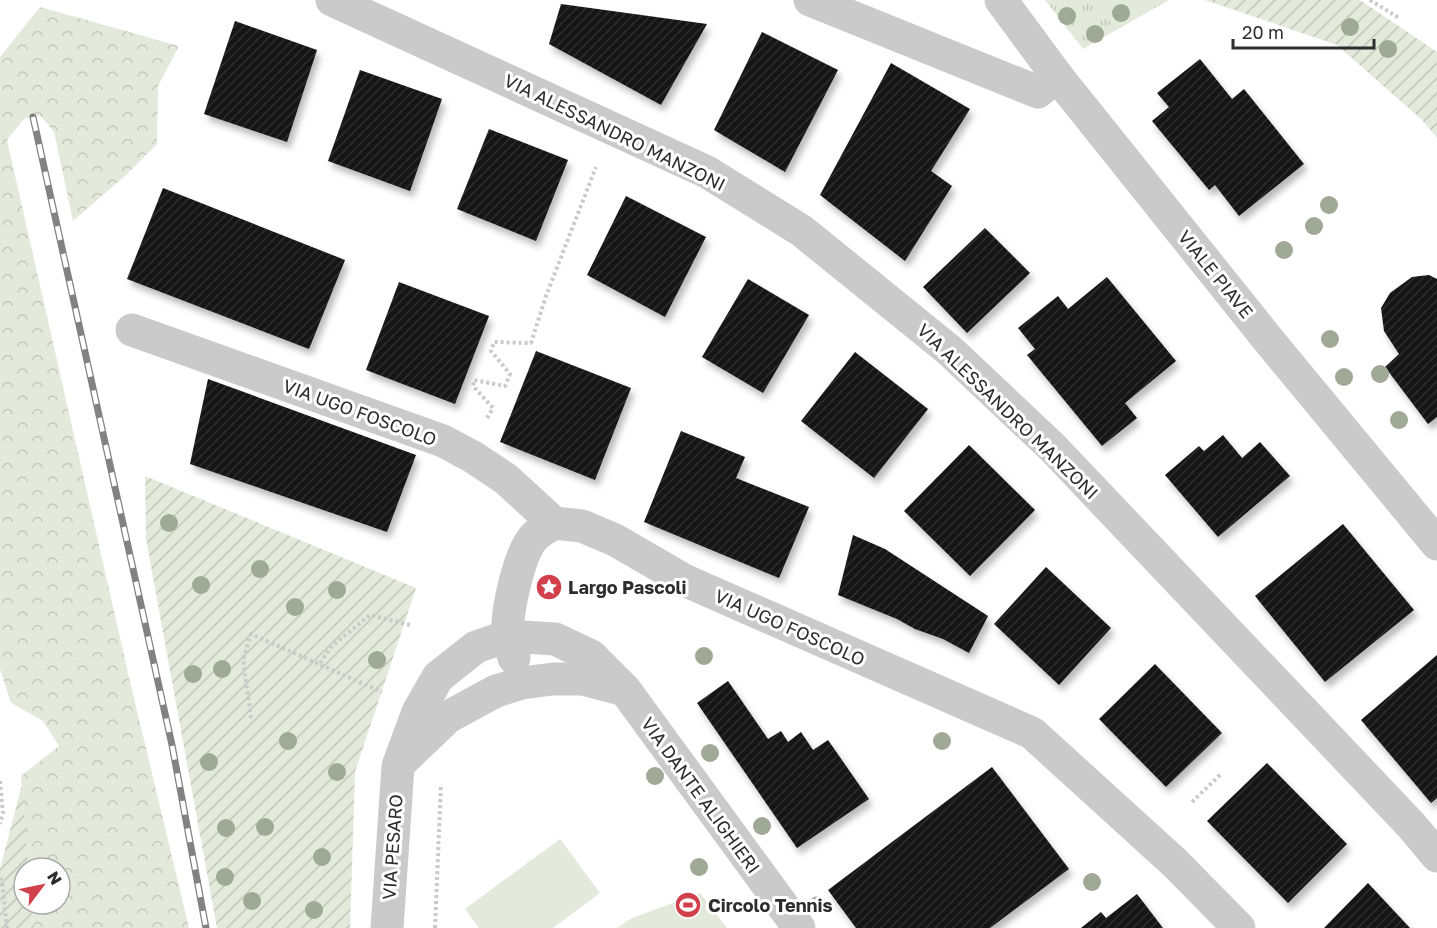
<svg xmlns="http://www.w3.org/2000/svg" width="1437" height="928" viewBox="0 0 1437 928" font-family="'Golos Text',sans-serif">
	<defs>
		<pattern id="grass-tufts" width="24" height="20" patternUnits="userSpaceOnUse" patternTransform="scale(1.5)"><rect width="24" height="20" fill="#e3e9db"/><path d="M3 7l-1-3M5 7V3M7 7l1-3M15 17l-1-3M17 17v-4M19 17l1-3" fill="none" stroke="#c3c8bc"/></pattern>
		<pattern id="forest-crowns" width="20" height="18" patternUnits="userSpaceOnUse" patternTransform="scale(1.5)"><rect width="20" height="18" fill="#e3e9db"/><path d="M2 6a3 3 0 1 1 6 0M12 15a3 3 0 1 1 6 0" fill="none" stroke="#c3c8bc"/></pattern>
		<pattern id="garden-furrows" width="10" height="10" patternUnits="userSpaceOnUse" patternTransform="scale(1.5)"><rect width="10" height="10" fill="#e3e9db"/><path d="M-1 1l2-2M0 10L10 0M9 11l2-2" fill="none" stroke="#c3c8bc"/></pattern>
		<pattern id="building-hatch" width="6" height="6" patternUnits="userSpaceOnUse" patternTransform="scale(1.5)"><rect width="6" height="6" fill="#141414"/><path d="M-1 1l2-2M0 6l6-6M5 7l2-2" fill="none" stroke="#2e2e2e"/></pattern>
		<filter id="shadow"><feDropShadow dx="3.5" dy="6" stdDeviation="3" flood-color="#0004"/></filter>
	</defs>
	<rect width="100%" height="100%" fill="#fff"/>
	<!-- grass -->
	<path fill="url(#grass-tufts)" d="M1045,0H1169L1083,49Z"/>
	<!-- forest -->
	<path fill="url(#forest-crowns)" d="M40,7L179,46L158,86L157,144L127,174L73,221L54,132L40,115L24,119L7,140L128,673L189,928H33L31,904H60V868H28L21,776L59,746L43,721L11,703L0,669V57Z"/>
	<!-- garden -->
	<g fill="url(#garden-furrows)">
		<path d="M1205,0H1360L1437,52V138L1422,120L1337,45Z"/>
		<path d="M145,476L416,588L355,772L350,928H217L146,539Z"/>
		<path d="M22,785L28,868H24V904H31L33,928H0V869Z"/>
	</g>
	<!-- pitch -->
	<g fill="#e3e9db">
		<path d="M560,839L600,893L553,928H479L465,909Z"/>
		<path d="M700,893L727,928H617L632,918Z"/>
	</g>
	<!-- building -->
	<g fill="url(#building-hatch)" filter="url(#shadow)">
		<path d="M561,4L707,24L661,105L549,44Z"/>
		<path d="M235,21L317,50L287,142L204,114Z"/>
		<path d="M762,32L838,70L785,172L714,130Z"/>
		<path d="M1200,59L1232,99L1244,89L1304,164L1239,216L1215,185L1209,190L1152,121L1169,107L1157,93Z"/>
		<path d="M891,63L970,109L931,171L952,186L905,261L820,195Z"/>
		<path d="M360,70L442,99L410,191L328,161Z"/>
		<path d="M489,129L568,160L536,241L457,209Z"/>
		<path d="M163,188L345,260L309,349L127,279Z"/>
		<path d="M626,196L706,237L665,317L587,275Z"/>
		<path d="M985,228L1030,273L967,333L923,287Z"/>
		<path d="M1429,275L1437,279V417L1428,424L1385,367L1399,354L1384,331L1381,308L1390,293L1412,277Z"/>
		<path d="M1107,277L1176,361L1125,403L1137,418L1102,446L1027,355L1035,349L1018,328L1058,296L1068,309Z"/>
		<path d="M748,279L809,315L763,393L702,357Z"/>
		<path d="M399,282L489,316L455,404L366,370Z"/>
		<path d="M536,351L631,388L595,480L500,442Z"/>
		<path d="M855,352L928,409L874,478L801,421Z"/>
		<path d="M208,379L416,455L387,532L190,464Z"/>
		<path d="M681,431L745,457L736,478L809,507L779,578L644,522Z"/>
		<path d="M1223,435L1242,458L1260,442L1290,476L1218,537L1165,475L1199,446L1204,451Z"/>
		<path d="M969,445L1035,510L970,576L904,511Z"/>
		<path d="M1343,524L1414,610L1325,682L1255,596Z"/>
		<path d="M853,535L885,549L988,616L969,653L943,639L915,629L897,619L838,595Z"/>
		<path d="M1046,567L1111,628L1059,685L994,624Z"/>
		<path d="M1437,655V798L1431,803L1361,720Z"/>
		<path d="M1155,664L1222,733L1166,787L1099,719Z"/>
		<path d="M728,681L768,739L781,731L788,742L801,732L813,750L828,740L869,799L797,848L697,703Z"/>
		<path d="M1267,763L1347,844L1288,903L1207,821Z"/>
		<path d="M992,767L1069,869L990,928H856L828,890Z"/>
		<path d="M1368,883L1410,928H1324Z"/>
		<path d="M1137,894L1163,928H1081L1101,912L1106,918Z"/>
	</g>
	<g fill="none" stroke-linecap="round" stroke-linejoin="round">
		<!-- path -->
		<g stroke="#cacaca" stroke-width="4" stroke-dasharray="3 3" stroke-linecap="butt">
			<path d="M1370,0L1399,18"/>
			<path d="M487,418L493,408L473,386L474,380L505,386L510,374L491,351L494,342L531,343L546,296L596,167"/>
			<path d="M320,663L332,646L370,615L410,625"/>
			<path d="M251,718L243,659L251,634L382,692"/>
			<path d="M0,781L3,813L0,824"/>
			<path d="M1192,802L1221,774"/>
			<path d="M0,878L2,882L7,928"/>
			<path d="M435,928L441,784"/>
		</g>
		<!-- minor -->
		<g stroke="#cacaca" stroke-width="33">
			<path d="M332,0L707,172L802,231L949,350L1053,448L1411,825L1437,856"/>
			<path d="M810,0L1038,92L1057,76"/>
			<path d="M1001,0L1057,76L1266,337L1437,544"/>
			<path d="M132,330L443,441L473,457L506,479L554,523L582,526L615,540L684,580L1032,733L1175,863L1239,928"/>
			<path d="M514,658C512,650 509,642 508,635C506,613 519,552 535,536C540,531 548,527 554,523"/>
			<path d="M403,760L448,717L496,691L522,683L553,679H583L625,690"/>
			<path d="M387,928L398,766L418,712L438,677L476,647L508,636L555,639L591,656L625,690L799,928"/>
		</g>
		<defs>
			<path id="rail" d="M33,117L172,745L206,928"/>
		</defs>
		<!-- rail casing -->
		<use href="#rail" stroke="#828282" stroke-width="7"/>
		<!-- rail -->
		<use href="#rail" stroke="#fff" stroke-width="4.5" stroke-dasharray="14" stroke-linecap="butt"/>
	</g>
	<!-- trees -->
	<g fill="#9fa995">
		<circle cx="1121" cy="13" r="9"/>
		<circle cx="1067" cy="16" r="9"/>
		<circle cx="1350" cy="27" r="9"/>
		<circle cx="1095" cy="34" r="9"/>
		<circle cx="1388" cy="49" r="9"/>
		<circle cx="1329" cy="205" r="9"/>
		<circle cx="1314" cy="226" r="9"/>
		<circle cx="1284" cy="250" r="9"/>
		<circle cx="1330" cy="339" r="9"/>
		<circle cx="1380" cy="374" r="9"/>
		<circle cx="1344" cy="377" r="9"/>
		<circle cx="1399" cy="420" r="9"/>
		<circle cx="169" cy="523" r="9"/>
		<circle cx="260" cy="569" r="9"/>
		<circle cx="201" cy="585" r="9"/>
		<circle cx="337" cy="590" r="9"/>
		<circle cx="295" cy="607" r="9"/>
		<circle cx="704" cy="656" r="9"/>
		<circle cx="377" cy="660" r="9"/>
		<circle cx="222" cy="669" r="9"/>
		<circle cx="193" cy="674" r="9"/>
		<circle cx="288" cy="741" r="9"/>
		<circle cx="942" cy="741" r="9"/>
		<circle cx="710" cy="753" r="9"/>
		<circle cx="209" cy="762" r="9"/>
		<circle cx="337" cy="772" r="9"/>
		<circle cx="655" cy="776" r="9"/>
		<circle cx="762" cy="826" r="9"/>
		<circle cx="265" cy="827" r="9"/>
		<circle cx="226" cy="828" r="9"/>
		<circle cx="322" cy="857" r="9"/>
		<circle cx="699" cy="867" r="9"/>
		<circle cx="225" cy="877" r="9"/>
		<circle cx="1092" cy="882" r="9"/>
		<circle cx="252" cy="901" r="9"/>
		<circle cx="818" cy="905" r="9"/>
		<circle cx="314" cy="910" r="9"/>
	</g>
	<!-- icons -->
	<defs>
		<symbol id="sight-disc" viewBox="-11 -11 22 22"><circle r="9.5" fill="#d2404c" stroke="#fff"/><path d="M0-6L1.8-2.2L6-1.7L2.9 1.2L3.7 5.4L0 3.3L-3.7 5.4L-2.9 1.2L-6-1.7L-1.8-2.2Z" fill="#fff"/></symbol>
		<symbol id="stadium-disc" viewBox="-11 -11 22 22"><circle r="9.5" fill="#d2404c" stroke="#fff"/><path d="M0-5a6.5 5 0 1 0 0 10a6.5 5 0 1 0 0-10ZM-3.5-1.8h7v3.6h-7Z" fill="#fff"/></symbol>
	</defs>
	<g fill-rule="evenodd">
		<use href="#sight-disc" x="534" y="572" width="30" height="30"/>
		<use href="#stadium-disc" x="673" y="890" width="30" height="30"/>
	</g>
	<g text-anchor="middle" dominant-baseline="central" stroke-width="6" stroke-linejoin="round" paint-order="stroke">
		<!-- street labels -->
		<g font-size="18" fill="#2d2d2d" stroke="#fff">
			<text transform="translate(615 132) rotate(26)">VIA ALESSANDRO MANZONI</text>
			<text transform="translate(1216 274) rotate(51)">VIALE PIAVE</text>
			<text transform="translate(1008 411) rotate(44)">VIA ALESSANDRO MANZONI</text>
			<text transform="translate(360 412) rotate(20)">VIA UGO FOSCOLO</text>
			<text transform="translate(790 627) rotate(24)">VIA UGO FOSCOLO</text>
			<text transform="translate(701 795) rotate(54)">VIA DANTE ALIGHIERI</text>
			<text transform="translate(392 847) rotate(-86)">VIA PESARO</text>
		</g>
		<!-- poi labels -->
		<g font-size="18" font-weight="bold" fill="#2d2d2d" stroke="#fff" text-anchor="start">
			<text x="568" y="587">Largo Pascoli</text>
			<text x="708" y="905">Circolo Tennis</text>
		</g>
	</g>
	<!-- north arrow -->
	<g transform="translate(42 886) rotate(58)"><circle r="28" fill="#ffffff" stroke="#ababab" stroke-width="1.5"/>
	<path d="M0-4.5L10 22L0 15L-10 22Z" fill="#d2404c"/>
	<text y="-9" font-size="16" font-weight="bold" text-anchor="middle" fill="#2d2d2d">N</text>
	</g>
	<!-- scale -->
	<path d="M1233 39v9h141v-9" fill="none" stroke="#2d2d2d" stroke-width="3"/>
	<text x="1242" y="39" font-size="18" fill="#2d2d2d" stroke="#ffffff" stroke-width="4.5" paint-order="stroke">20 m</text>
</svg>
